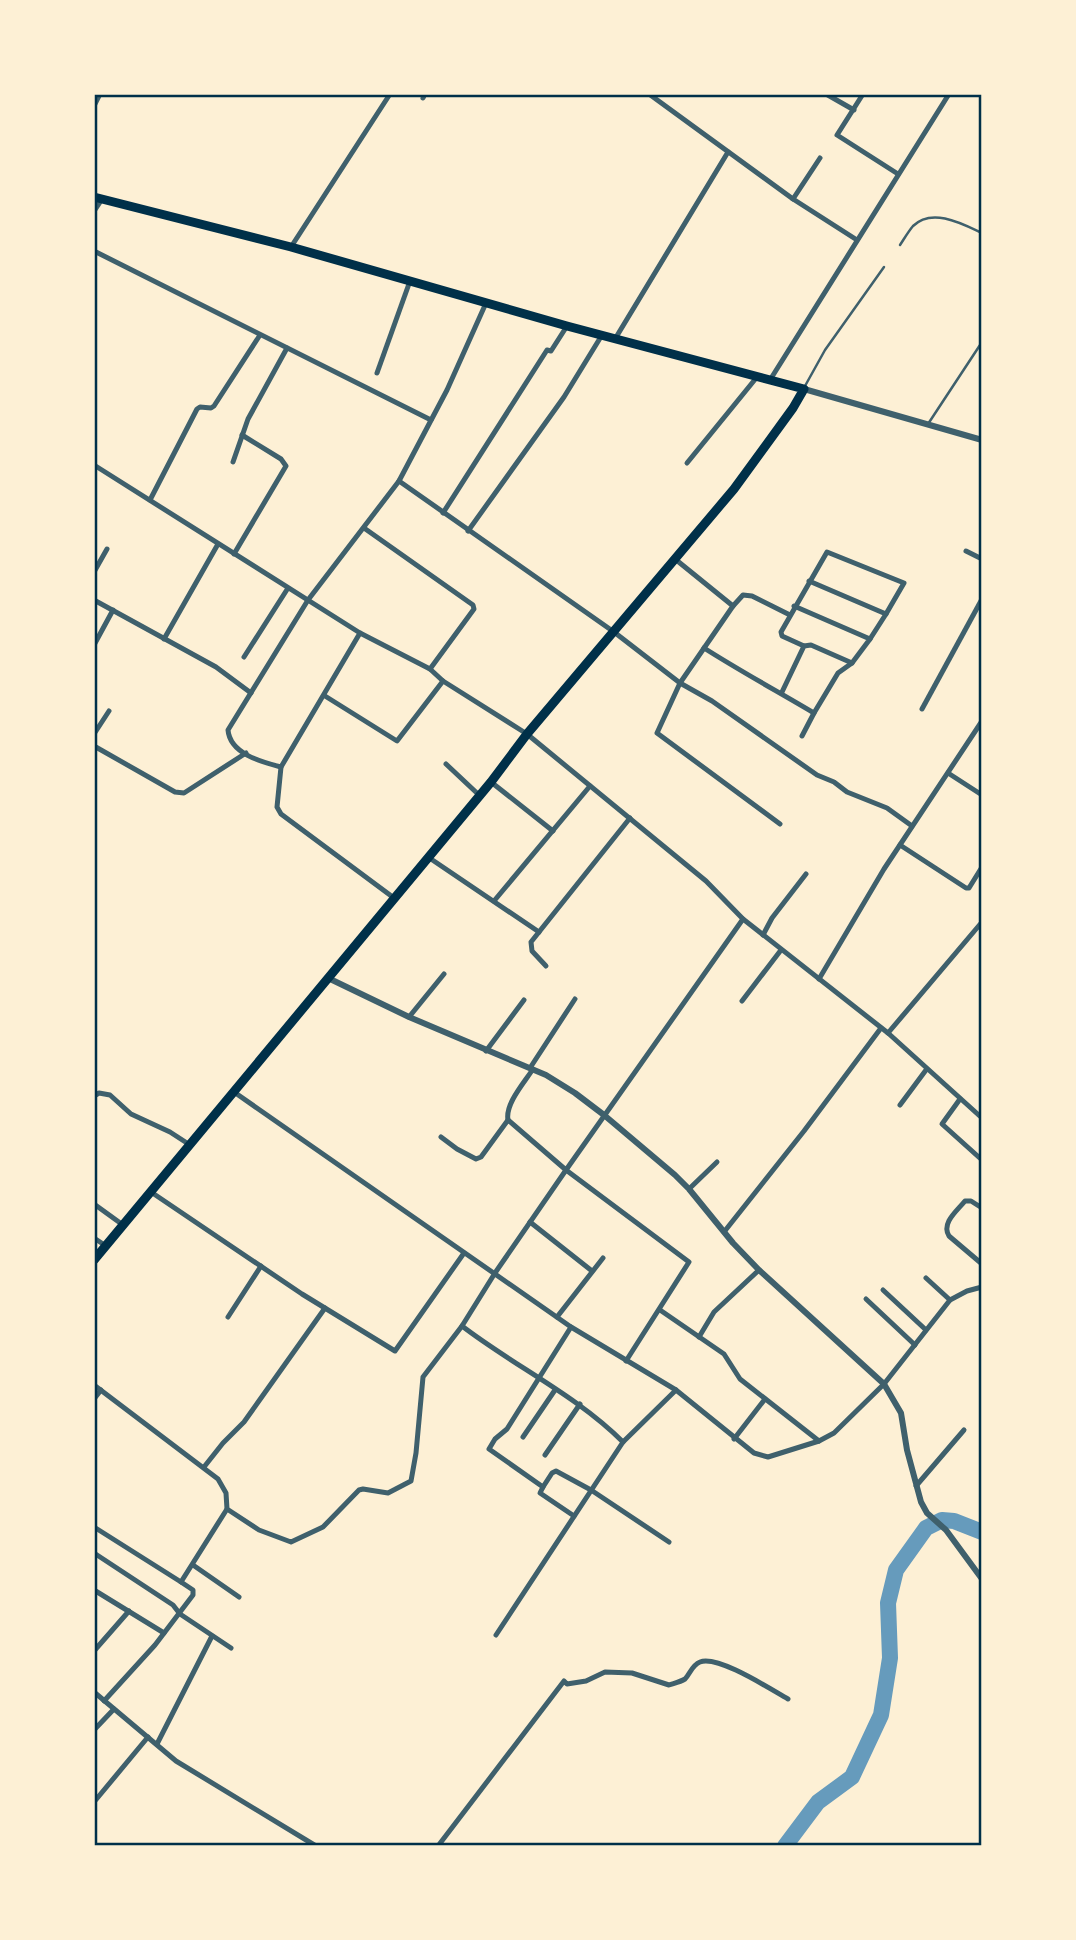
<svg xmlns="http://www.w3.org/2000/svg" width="1076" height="1940" viewBox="0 0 1076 1940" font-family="Inter,sans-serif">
	<rect width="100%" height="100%" fill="#fdf0d5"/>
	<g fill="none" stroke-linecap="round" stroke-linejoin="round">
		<!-- river -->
		<path stroke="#669bbc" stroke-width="16" d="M785,1846L818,1802L852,1777L881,1715L890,1658L888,1603L896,1570L926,1528L942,1520L954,1521L982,1532"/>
		<!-- service -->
		<g stroke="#3f606c" stroke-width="2.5">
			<path d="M900,245C904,239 908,232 913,226C932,207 963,224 982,233"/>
			<path d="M805,386L825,350L884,267"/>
			<path d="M928,424L982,342"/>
		</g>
		<!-- minor -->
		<g stroke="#3f606c" stroke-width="5">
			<path d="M649,94L793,199L857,240"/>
			<path d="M826,94L854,110"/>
			<path d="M863,94L837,135L898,174"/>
			<path d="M423,98L425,94"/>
			<path d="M94,106L100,94"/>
			<path d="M793,199L820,158"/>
			<path d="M94,211L102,199"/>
			<path d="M291,247L390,94"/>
			<path d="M94,251L431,420"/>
			<path d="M615,339L728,152"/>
			<path d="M377,373L410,281"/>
			<path d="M770,380L949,94"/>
			<path d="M233,462L248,419L287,348"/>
			<path d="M687,463L757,377"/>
			<path d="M94,465L360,633L430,669L443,681L527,734L706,881L743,919L888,1033L982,1118"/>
			<path d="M399,481L614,632L680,683L712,701L817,775L834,782L847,792L887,808L912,826"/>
			<path d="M150,500L197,409L200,407L211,408L214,406L260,335"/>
			<path d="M443,513L547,350L551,351L567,326"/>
			<path d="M364,528L473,605L474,609L430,669"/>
			<path d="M468,531L564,397L602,335"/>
			<path d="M966,551L982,559"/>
			<path d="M234,554L286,466L281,459L242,435"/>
			<path d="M675,559L733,606L680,683L657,733L780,824"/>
			<path d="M94,572L107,549"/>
			<path d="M809,581L886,614L870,639"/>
			<path d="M94,600L216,667L251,693"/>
			<path d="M733,606L743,595L752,596L790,615"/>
			<path d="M360,633L281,767L277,807L281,814L394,898"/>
			<path d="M164,639L218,544"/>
			<path d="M94,645L113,610"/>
			<path d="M804,646L782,636L781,632L827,552L904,583L886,614"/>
			<path d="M704,648C740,671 777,691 814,713L838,673L852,663L870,639L794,606"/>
			<path d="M244,657L288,588"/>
			<path d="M782,692L804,646L811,645L852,663"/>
			<path d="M325,696L397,741L443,681"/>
			<path d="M922,709L982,599"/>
			<path d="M94,734L109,711"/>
			<path d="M802,736L814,713"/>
			<path d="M94,746L175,792L184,793L246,753"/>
			<path d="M446,764L479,795"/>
			<path d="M281,767C262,762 230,754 228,730L308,600L399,481L447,390L486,303"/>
			<path d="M948,773L982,795"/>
			<path d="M491,782L553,831"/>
			<path d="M900,845L966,888H969L982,867"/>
			<path d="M428,857L539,932"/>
			<path d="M494,901L590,786"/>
			<path d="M763,935L772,918L806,874"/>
			<path d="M546,966L532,951L531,942L630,818"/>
			<path d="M819,979L884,869L982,721"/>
			<path d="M742,1001L781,950"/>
			<path d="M409,1017L444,974"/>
			<path d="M888,1033L982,922"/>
			<path d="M486,1051L524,1000"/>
			<path d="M530,1068L575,999"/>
			<path d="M234,1092L571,1327L676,1390L754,1453L768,1457L819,1441L834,1433L884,1384L950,1300L926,1278"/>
			<path d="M94,1096L99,1093L110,1095L131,1114L170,1132L190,1145"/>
			<path d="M960,1099L942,1124L982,1160"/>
			<path d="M900,1105L926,1070"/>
			<path d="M508,1120C505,1104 524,1083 533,1069"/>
			<path d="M441,1137L457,1149L476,1159L481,1157L508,1120L566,1170L743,919"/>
			<path d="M689,1189L717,1162"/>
			<path d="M151,1192L302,1294L395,1351L464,1253"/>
			<path d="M94,1204L123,1225"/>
			<path d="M982,1208L971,1201H965C957,1211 941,1223 949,1236L982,1264"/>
			<path d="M530,1222L592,1271"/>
			<path d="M724,1232L804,1131L881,1028"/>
			<path d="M94,1238L106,1246"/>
			<path d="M883,1290L926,1330"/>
			<path d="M866,1299L915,1345"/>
			<path d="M950,1300L967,1291L982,1287"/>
			<path d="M660,1310L724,1354L740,1379L819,1441"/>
			<path d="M228,1317L261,1266"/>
			<path d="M557,1317L603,1258"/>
			<path d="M571,1327L507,1429L495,1439L489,1449L543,1487L552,1473L556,1471L591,1490L669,1542"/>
			<path d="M699,1337L714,1312L759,1270"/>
			<path d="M94,1385L218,1479L226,1493L227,1509L259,1530L291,1542L323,1527L359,1490L363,1489L388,1493L411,1481L416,1453L423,1377L462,1326"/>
			<path d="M94,1399L101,1390"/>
			<path d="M523,1437L555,1390"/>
			<path d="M734,1439L765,1399"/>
			<path d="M623,1442C576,1395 514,1366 462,1326L495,1273L566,1170L689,1262L626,1361"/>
			<path d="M545,1455L580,1404"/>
			<path d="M204,1467L223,1443L244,1422L325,1308"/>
			<path d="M916,1486L964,1430"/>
			<path d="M543,1487L540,1493L574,1516"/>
			<path d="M94,1527L181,1582L227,1509"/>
			<path d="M94,1553L173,1605L180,1614L231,1648"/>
			<path d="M193,1565L239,1597"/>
			<path d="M94,1590L164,1633"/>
			<path d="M496,1635L623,1442L676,1390"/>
			<path d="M94,1651L129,1611"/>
			<path d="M94,1692L176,1761L316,1846"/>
			<path d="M104,1701L155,1645L193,1595V1590L181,1582"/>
			<path d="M94,1730L114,1709"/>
			<path d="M157,1744L212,1636"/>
			<path d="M94,1802L148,1737"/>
			<path d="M438,1846L564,1681L567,1684L586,1681L605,1672L632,1673L669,1685C675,1683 680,1682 685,1679C690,1674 692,1665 700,1662C718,1655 770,1689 788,1699"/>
		</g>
		<!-- tertiary -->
		<g stroke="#3f606c" stroke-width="6">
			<path d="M804,389L982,440"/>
			<path d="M328,978L409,1017L546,1075L575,1093L604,1115L675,1175L689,1189L733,1243L759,1270L884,1384L901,1413L907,1450L921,1502L927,1513L946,1530L982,1579"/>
		</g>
		<!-- trunk -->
		<path stroke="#003049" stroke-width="9" d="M94,197L291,247L567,326L804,389L793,408L734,489L527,734L491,782L94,1260"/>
	</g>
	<!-- border -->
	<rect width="1076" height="1940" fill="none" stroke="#fdf0d5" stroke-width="192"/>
	<rect x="96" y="96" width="884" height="1748" fill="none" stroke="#003049" stroke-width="2.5"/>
</svg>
